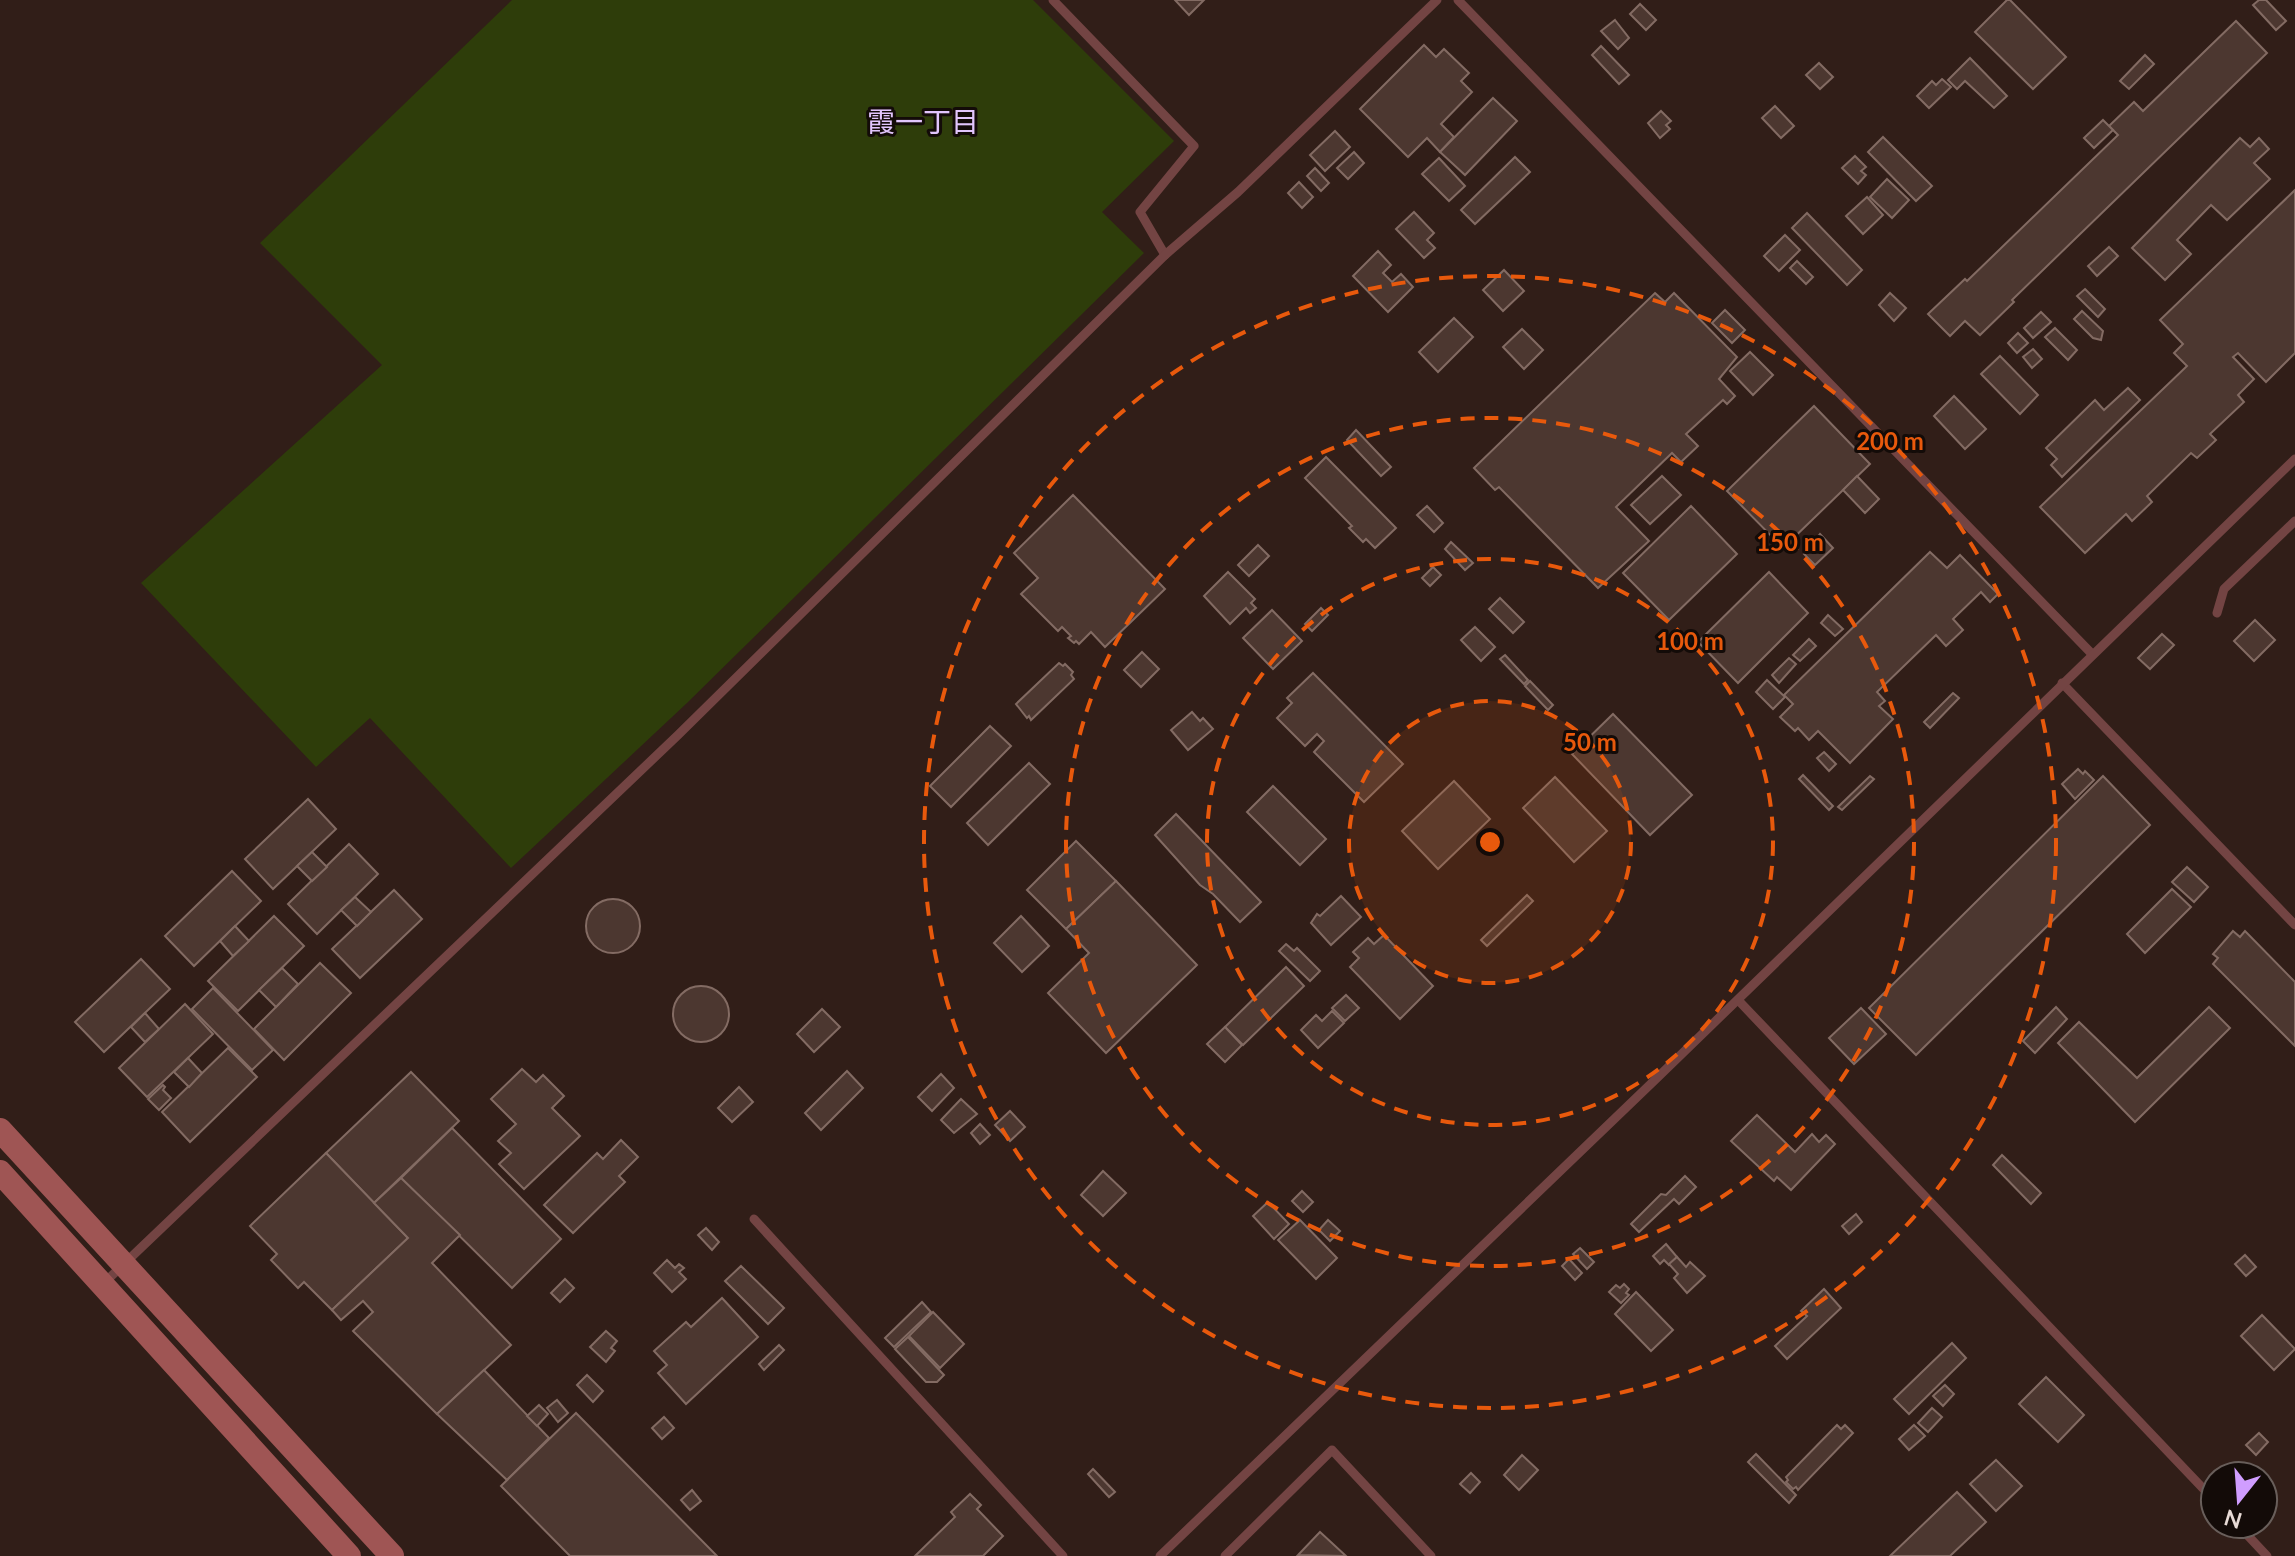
<svg xmlns="http://www.w3.org/2000/svg" width="2295" height="1556" viewBox="0 0 2295 1556" font-family="Lato,'Noto Sans JP',sans-serif">
	<rect width="100%" height="100%" fill="#311e18"/>
	<!-- green -->
	<path fill="#2e3d0a" d="M512,0H1033L1174,141L1102,212L1144,253L687,703L511,868L370,718L316,767L141,583L382,365L260,243Z"/>
	<!-- building -->
	<g fill="#4c3730" stroke="#836b63" stroke-width="2">
		<path d="M1175,0H1204L1189,15Z"/>
		<path d="M2007,0H2010L2066,57L2033,89L1975,32Z"/>
		<path d="M2259,0H2266L2286,21L2276,30L2253,5Z"/>
		<path d="M1640,4L1656,20L1646,30L1630,14Z"/>
		<path d="M1615,20L1629,38L1618,49L1601,31Z"/>
		<path d="M2236,21L2267,53L2012,300L2014,302L1980,335L1965,321L1950,336L1928,314L1965,279L1967,281L2118,135L2109,126L2134,102L2143,111Z"/>
		<path d="M1424,45L1436,57L1444,49L1469,73L1461,81L1472,92L1441,124L1454,137L1440,152L1427,138L1408,157L1360,109Z"/>
		<path d="M1601,46L1629,75L1619,84L1592,55Z"/>
		<path d="M2145,55L2154,64L2129,89L2120,81Z"/>
		<path d="M1970,58L2007,96L1994,108L1965,81L1957,89L1948,80Z"/>
		<path d="M1819,63L1833,77L1820,89L1806,75Z"/>
		<path d="M1942,79L1951,87L1929,108L1917,96L1932,81L1936,85Z"/>
		<path d="M1493,98L1517,121L1465,175L1440,152Z"/>
		<path d="M1775,106L1794,126L1781,138L1762,118Z"/>
		<path d="M1661,111L1671,121L1666,125L1670,129L1660,138L1648,123Z"/>
		<path d="M2103,120L2113,130L2094,148L2084,138Z"/>
		<path d="M1335,131L1350,147L1325,171L1310,155Z"/>
		<path d="M1883,137L1932,186L1916,201L1868,152Z"/>
		<path d="M2240,138L2250,147L2259,138L2269,149L2254,163L2270,179L2227,220L2211,205L2177,240L2191,254L2165,280L2132,248Z"/>
		<path d="M1354,152L1364,163L1348,179L1337,168Z"/>
		<path d="M1855,156L1866,167L1861,171L1866,175L1858,184L1842,168Z"/>
		<path d="M1515,157L1530,172L1475,224L1461,210Z"/>
		<path d="M1439,158L1465,186L1449,201L1422,174Z"/>
		<path d="M1315,168L1329,183L1321,191L1307,176Z"/>
		<path d="M1887,179L1909,200L1892,218L1870,197Z"/>
		<path d="M1299,182L1313,197L1302,208L1288,193Z"/>
		<path d="M2295,190V353L2266,382L2238,353L2233,357L2254,379L2238,395L2244,402L2210,434L2216,440L2197,458L2191,453L2147,496L2152,502L2132,521L2126,514L2085,553L2040,507L2187,366L2174,353L2183,344L2160,320Z"/>
		<path d="M1867,197L1883,215L1863,234L1846,216Z"/>
		<path d="M1414,212L1434,233L1427,240L1435,248L1424,258L1396,229Z"/>
		<path d="M1807,213L1862,270L1847,285L1792,228Z"/>
		<path d="M1785,235L1800,250L1779,271L1764,256Z"/>
		<path d="M2109,247L2118,256L2097,276L2088,266Z"/>
		<path d="M1378,251L1391,265L1383,273L1392,282L1401,274L1413,287L1388,312L1353,276Z"/>
		<path d="M1797,261L1813,277L1806,284L1790,268Z"/>
		<path d="M1504,270L1524,291L1503,311L1483,290Z"/>
		<path d="M2085,289L2105,309L2098,317L2077,296Z"/>
		<path d="M1655,293L1665,302L1674,293L1737,357L1719,379L1735,396L1727,404L1723,400L1686,434L1698,446L1681,462L1672,453L1616,507L1649,541L1598,588L1499,487L1495,490L1474,468Z"/>
		<path d="M1890,293L1906,308L1894,321L1879,305Z"/>
		<path d="M1725,310L1745,330L1732,343L1712,323Z"/>
		<path d="M2082,311L2103,331L2101,340L2093,338L2074,319Z"/>
		<path d="M2041,312L2051,322L2033,338L2024,328Z"/>
		<path d="M1454,318L1473,337L1438,372L1419,352Z"/>
		<path d="M2055,328L2077,350L2068,360L2045,337Z"/>
		<path d="M1522,329L1543,350L1524,369L1503,347Z"/>
		<path d="M2018,333L2028,343L2017,353L2008,343Z"/>
		<path d="M2033,349L2042,359L2032,368L2023,357Z"/>
		<path d="M1750,352L1773,375L1753,395L1730,371Z"/>
		<path d="M2000,356L2038,395L2020,414L1981,374Z"/>
		<path d="M2128,388L2140,400L2062,477L2051,465L2057,459L2046,448L2095,400L2104,410Z"/>
		<path d="M1954,396L1986,429L1965,449L1934,416Z"/>
		<path d="M1814,406L1870,464L1783,548L1727,491Z"/>
		<path d="M1356,430L1391,467L1381,476L1347,440Z"/>
		<path d="M1326,457L1396,528L1375,548L1366,539L1363,542L1349,528L1352,526L1305,478Z"/>
		<path d="M1662,476L1681,495L1650,524L1631,505Z"/>
		<path d="M1857,476L1879,499L1865,513L1843,490Z"/>
		<path d="M1073,495L1165,589L1105,647L1091,632L1079,644L1076,641L1074,643L1068,638L1071,636L1062,627L1058,631L1021,594L1038,578L1014,553Z"/>
		<path d="M1427,506L1443,523L1434,532L1417,515Z"/>
		<path d="M1691,506L1737,554L1669,620L1623,573Z"/>
		<path d="M1820,534L1833,548L1815,565L1804,554Z"/>
		<path d="M1451,542L1473,563L1465,570L1445,549Z"/>
		<path d="M1258,545L1269,556L1249,576L1238,565Z"/>
		<path d="M1930,552L1947,568L1960,555L1998,594L1990,602L1981,592L1953,619L1963,630L1946,646L1936,635L1877,692L1885,701L1879,706L1893,719L1850,763L1818,731L1809,740L1798,728L1795,731L1780,717L1793,704L1784,695Z"/>
		<path d="M1433,567L1441,575L1430,586L1422,578Z"/>
		<path d="M1228,572L1255,599L1251,603L1256,608L1250,613L1246,608L1230,624L1204,596Z"/>
		<path d="M1769,572L1808,613L1738,683L1698,642Z"/>
		<path d="M1500,598L1524,622L1513,633L1489,609Z"/>
		<path d="M1321,608L1328,615L1312,631L1305,624Z"/>
		<path d="M1272,610L1302,641L1273,669L1243,638Z"/>
		<path d="M1828,615L1843,629L1835,636L1821,623Z"/>
		<path d="M2255,620L2275,640L2254,661L2234,641Z"/>
		<path d="M1475,627L1495,647L1481,661L1461,640Z"/>
		<path d="M2162,634L2174,645L2150,669L2138,658Z"/>
		<path d="M1809,639L1816,646L1800,661L1793,655Z"/>
		<path d="M1142,652L1159,669L1141,687L1124,670Z"/>
		<path d="M1505,655L1528,680L1524,684L1500,659Z"/>
		<path d="M1789,658L1796,664L1779,683L1772,675Z"/>
		<path d="M1059,663L1063,666L1065,664L1073,672L1071,675L1074,679L1031,720L1029,716L1027,718L1016,704Z"/>
		<path d="M1313,673L1403,764L1364,802L1314,752L1324,741L1317,734L1305,746L1277,718L1292,703L1287,698Z"/>
		<path d="M1767,680L1785,697L1773,709L1756,692Z"/>
		<path d="M1530,681L1553,705L1548,710L1525,686Z"/>
		<path d="M1953,693L1959,698L1930,728L1924,722Z"/>
		<path d="M1192,712L1200,721L1203,718L1213,729L1188,750L1171,730Z"/>
		<path d="M1613,714L1692,795L1650,835L1572,754Z"/>
		<path d="M990,726L1011,746L951,807L930,786Z"/>
		<path d="M1824,752L1836,764L1829,771L1817,758Z"/>
		<path d="M1029,763L1050,784L988,845L967,823Z"/>
		<path d="M2078,769L2083,774L2085,771L2094,780L2075,799L2062,784Z"/>
		<path d="M1803,775L1833,806L1829,810L1799,779Z"/>
		<path d="M1870,776L1874,779L1842,810L1838,807Z"/>
		<path d="M2103,776L2150,825L1916,1055L1869,1008Z"/>
		<path d="M1555,777L1607,831L1574,862L1523,808Z"/>
		<path d="M1454,781L1490,819L1438,869L1402,831Z"/>
		<path d="M1273,786L1326,839L1300,865L1247,812Z"/>
		<path d="M308,799L336,829L273,889L245,859Z"/>
		<path d="M1176,814L1261,902L1240,922L1213,894L1200,885L1155,835Z"/>
		<path d="M1076,841L1116,881L1066,929L1027,890Z"/>
		<path d="M349,844L378,874L317,934L288,904Z"/>
		<path d="M312,852L327,867L312,881L297,866Z"/>
		<path d="M2187,867L2208,887L2194,902L2172,882Z"/>
		<path d="M232,871L261,901L194,966L165,936Z"/>
		<path d="M1116,881L1197,965L1106,1053L1048,993L1089,953L1066,929Z"/>
		<path d="M2172,889L2191,907L2145,953L2127,934Z"/>
		<path d="M394,890L422,919L360,978L332,949Z"/>
		<path d="M1527,895L1533,901L1487,946L1481,940Z"/>
		<path d="M1341,896L1361,917L1331,945L1311,923L1317,914L1320,916Z"/>
		<path d="M355,897L371,912L357,926L341,910Z"/>
		<circle cx="613" cy="926" r="27"/>
		<path d="M274,916L304,946L238,1011L208,981Z"/>
		<path d="M1021,916L1049,946L1022,972L994,943Z"/>
		<path d="M235,926L249,941L233,956L220,941Z"/>
		<path d="M2233,931L2240,937L2245,931L2295,982V1046L2213,964L2218,958L2213,954Z"/>
		<path d="M1384,935L1433,986L1400,1019L1350,967L1359,958L1353,952L1368,938L1374,944Z"/>
		<path d="M1286,944L1294,951L1297,948L1320,971L1310,981L1279,951Z"/>
		<path d="M141,959L170,989L104,1052L75,1022Z"/>
		<path d="M320,963L351,993L284,1060L254,1029Z"/>
		<path d="M1286,967L1304,986L1243,1045L1225,1027Z"/>
		<path d="M282,968L298,984L276,1007L259,990Z"/>
		<circle cx="701" cy="1014" r="28"/>
		<path d="M213,988L273,1050L252,1070L192,1009Z"/>
		<path d="M1346,995L1359,1008L1345,1021L1332,1008Z"/>
		<path d="M185,1004L213,1034L147,1097L119,1068Z"/>
		<path d="M2056,1007L2067,1019L2035,1053L2023,1041Z"/>
		<path d="M2209,1007L2230,1028L2135,1122L2058,1043L2079,1022L2137,1078Z"/>
		<path d="M1861,1008L1886,1034L1854,1064L1829,1038Z"/>
		<path d="M822,1009L840,1027L814,1052L797,1034Z"/>
		<path d="M1332,1011L1344,1023L1318,1048L1301,1030L1316,1015L1322,1021Z"/>
		<path d="M145,1013L159,1029L145,1042L131,1027Z"/>
		<path d="M1225,1027L1242,1045L1225,1062L1207,1044Z"/>
		<path d="M228,1048L257,1077L190,1142L162,1112Z"/>
		<path d="M188,1058L202,1073L189,1087L174,1072Z"/>
		<path d="M522,1069L536,1082L543,1075L564,1096L552,1108L580,1136L524,1189L499,1164L511,1153L498,1141L516,1124L491,1099Z"/>
		<path d="M847,1071L863,1088L821,1130L805,1113Z"/>
		<path d="M411,1072L459,1121L374,1203L326,1153Z"/>
		<path d="M941,1074L954,1088L932,1111L918,1097Z"/>
		<path d="M163,1085L165,1087L163,1090L171,1098L159,1110L148,1099Z"/>
		<path d="M739,1087L753,1102L732,1122L718,1108Z"/>
		<path d="M961,1099L977,1114L954,1133L941,1120Z"/>
		<path d="M1010,1111L1025,1127L1010,1141L995,1125Z"/>
		<path d="M1757,1115L1795,1152L1812,1134L1819,1142L1826,1135L1835,1144L1791,1190L1777,1177L1774,1181L1731,1141Z"/>
		<path d="M980,1124L990,1135L980,1144L971,1133Z"/>
		<path d="M452,1128L561,1239L512,1288L401,1178Z"/>
		<path d="M621,1140L638,1157L619,1176L625,1182L573,1233L544,1205L597,1153L603,1159Z"/>
		<path d="M326,1153L408,1238L332,1310L304,1282L298,1288L271,1260L277,1254L250,1226Z"/>
		<path d="M2002,1155L2041,1193L2031,1204L1993,1165Z"/>
		<path d="M1103,1171L1126,1193L1103,1216L1081,1195Z"/>
		<path d="M1685,1176L1696,1187L1679,1204L1674,1199L1639,1232L1631,1224L1661,1194L1666,1195Z"/>
		<path d="M401,1178L460,1235L432,1263L511,1345L437,1414L353,1331L373,1312L363,1301L341,1320L332,1310L408,1238L374,1203Z"/>
		<path d="M1302,1191L1313,1202L1303,1212L1292,1201Z"/>
		<path d="M1268,1202L1289,1224L1274,1239L1253,1216Z"/>
		<path d="M1856,1214L1862,1222L1849,1234L1842,1226Z"/>
		<path d="M1300,1220L1337,1258L1316,1279L1278,1240Z"/>
		<path d="M1328,1220L1340,1231L1330,1241L1319,1230Z"/>
		<path d="M706,1228L719,1242L712,1250L698,1235Z"/>
		<path d="M1666,1244L1677,1257L1669,1265L1664,1260L1660,1264L1653,1256Z"/>
		<path d="M1580,1248L1594,1262L1587,1269L1573,1254Z"/>
		<path d="M2245,1255L2256,1267L2246,1276L2235,1264Z"/>
		<path d="M1677,1257L1686,1267L1690,1262L1705,1276L1687,1293L1674,1278L1678,1274L1669,1264Z"/>
		<path d="M1569,1259L1582,1273L1575,1280L1562,1266Z"/>
		<path d="M667,1260L675,1268L679,1264L684,1268L679,1272L686,1279L672,1292L654,1273Z"/>
		<path d="M741,1266L784,1308L768,1324L725,1281Z"/>
		<path d="M565,1279L574,1288L560,1302L551,1293Z"/>
		<path d="M1624,1284L1629,1289L1626,1293L1629,1295L1621,1303L1609,1292L1616,1285L1620,1288Z"/>
		<path d="M1824,1289L1841,1308L1787,1359L1775,1346L1807,1316L1801,1311Z"/>
		<path d="M1636,1292L1673,1330L1651,1351L1615,1314Z"/>
		<path d="M722,1298L758,1337L686,1404L658,1373L667,1365L654,1351L686,1322L691,1327Z"/>
		<path d="M922,1302L931,1312L894,1347L885,1338Z"/>
		<path d="M933,1312L964,1344L940,1368L909,1336Z"/>
		<path d="M2262,1315L2295,1349L2274,1370L2241,1336Z"/>
		<path d="M606,1331L617,1341L611,1348L615,1351L606,1362L590,1347Z"/>
		<path d="M908,1337L944,1375L937,1382H926L895,1349Z"/>
		<path d="M1952,1343L1966,1358L1909,1414L1894,1399Z"/>
		<path d="M779,1345L784,1350L764,1370L759,1364Z"/>
		<path d="M484,1370L549,1438L507,1480L437,1414Z"/>
		<path d="M587,1375L603,1391L593,1402L577,1385Z"/>
		<path d="M2046,1377L2084,1415L2058,1442L2019,1404Z"/>
		<path d="M1945,1385L1954,1394L1943,1406L1933,1396Z"/>
		<path d="M557,1400L568,1413L558,1422L547,1408Z"/>
		<path d="M539,1405L548,1414L537,1426L527,1416Z"/>
		<path d="M1932,1408L1942,1417L1928,1432L1918,1423Z"/>
		<path d="M576,1413L717,1556H570L501,1486Z"/>
		<path d="M664,1417L674,1428L662,1439L652,1428Z"/>
		<path d="M1837,1425L1841,1429L1845,1425L1853,1433L1798,1490L1796,1487L1793,1489L1786,1482L1788,1480L1786,1477Z"/>
		<path d="M1914,1425L1925,1436L1909,1450L1899,1439Z"/>
		<path d="M2259,1433L2268,1442L2256,1455L2246,1445Z"/>
		<path d="M1756,1454L1796,1495L1789,1503L1748,1462Z"/>
		<path d="M1522,1455L1538,1470L1519,1490L1504,1475Z"/>
		<path d="M1996,1460L2022,1486L1996,1511L1970,1484Z"/>
		<path d="M1093,1469L1115,1492L1109,1497L1088,1474Z"/>
		<path d="M1471,1473L1480,1482L1470,1493L1460,1484Z"/>
		<path d="M692,1490L701,1501L690,1510L681,1500Z"/>
		<path d="M1957,1492L1986,1522L1950,1556H1890Z"/>
		<path d="M970,1494L981,1505L977,1509L1003,1536L983,1556H915L955,1517L951,1512Z"/>
		<path d="M1320,1532L1346,1556L1298,1555Z"/>
	</g>
	<g fill="none" stroke-linecap="round" stroke-linejoin="round">
		<!-- lane -->
		<g stroke="#734443" stroke-width="9">
			<path d="M1053,0L1194,146L1140,212L1165,255"/>
			<path d="M1458,0L2092,654"/>
			<path d="M2217,613L2224,589L2295,521"/>
			<path d="M2062,683L2295,925"/>
			<path d="M1738,1000L2215,1501"/>
			<path d="M754,1219L1063,1556"/>
			<path d="M103,1284L678,735L1165,255L1238,192L1437,0"/>
			<path d="M2237,1524L2267,1556"/>
			<path d="M1160,1556L1659,1076L2295,459"/>
			<path d="M1225,1556L1332,1450L1431,1556"/>
		</g>
		<!-- secondary -->
		<g stroke="#9f5554" stroke-width="24">
			<path d="M0,1130L392,1556"/>
			<path d="M0,1172L349,1556"/>
		</g>
	</g>
	<!-- distance rings -->
	<circle cx="1490" cy="842" r="141" fill="#e8590c" fill-opacity=".12"/>
	<g fill="none" stroke="#e8590c" stroke-width="4" stroke-dasharray="14 10">
		<circle cx="1490" cy="842" r="141"/>
		<circle cx="1490" cy="842" r="283"/>
		<circle cx="1490" cy="842" r="424"/>
		<circle cx="1490" cy="842" r="566"/>
	</g>
	<g text-anchor="middle" dominant-baseline="central" stroke-width="6" stroke-linejoin="round" paint-order="stroke">
		<!-- neighbourhood labels -->
		<g font-size="28" fill="#e1c5fc" stroke="#130b08">
			<text x="923" y="121">霞一丁目</text>
		</g>
	</g>
	<circle cx="1490" cy="842" r="12" fill="#e8590c" stroke="#130b08" stroke-width="4"/>
	<g font-size="24" text-anchor="middle" font-weight="bold" fill="#e8590c" stroke="#130b08" stroke-width="6" stroke-linejoin="round" paint-order="stroke">
		<text x="1890" y="450">200 m</text>
		<text x="1790" y="551">150 m</text>
		<text x="1690" y="650">100 m</text>
		<text x="1590" y="751">50 m</text>
	</g>
	<!-- north arrow -->
	<g transform="translate(2239 1500) rotate(197)"><circle r="38" fill="#130b08" stroke="#685e5a" stroke-width="2"/>
	<path d="M0-6L14 30L0 20L-14 30Z" fill="#d09dff"/>
	<text y="-12" font-size="22" font-weight="bold" text-anchor="middle" fill="#e8dbd6">N</text>
	</g>
</svg>
